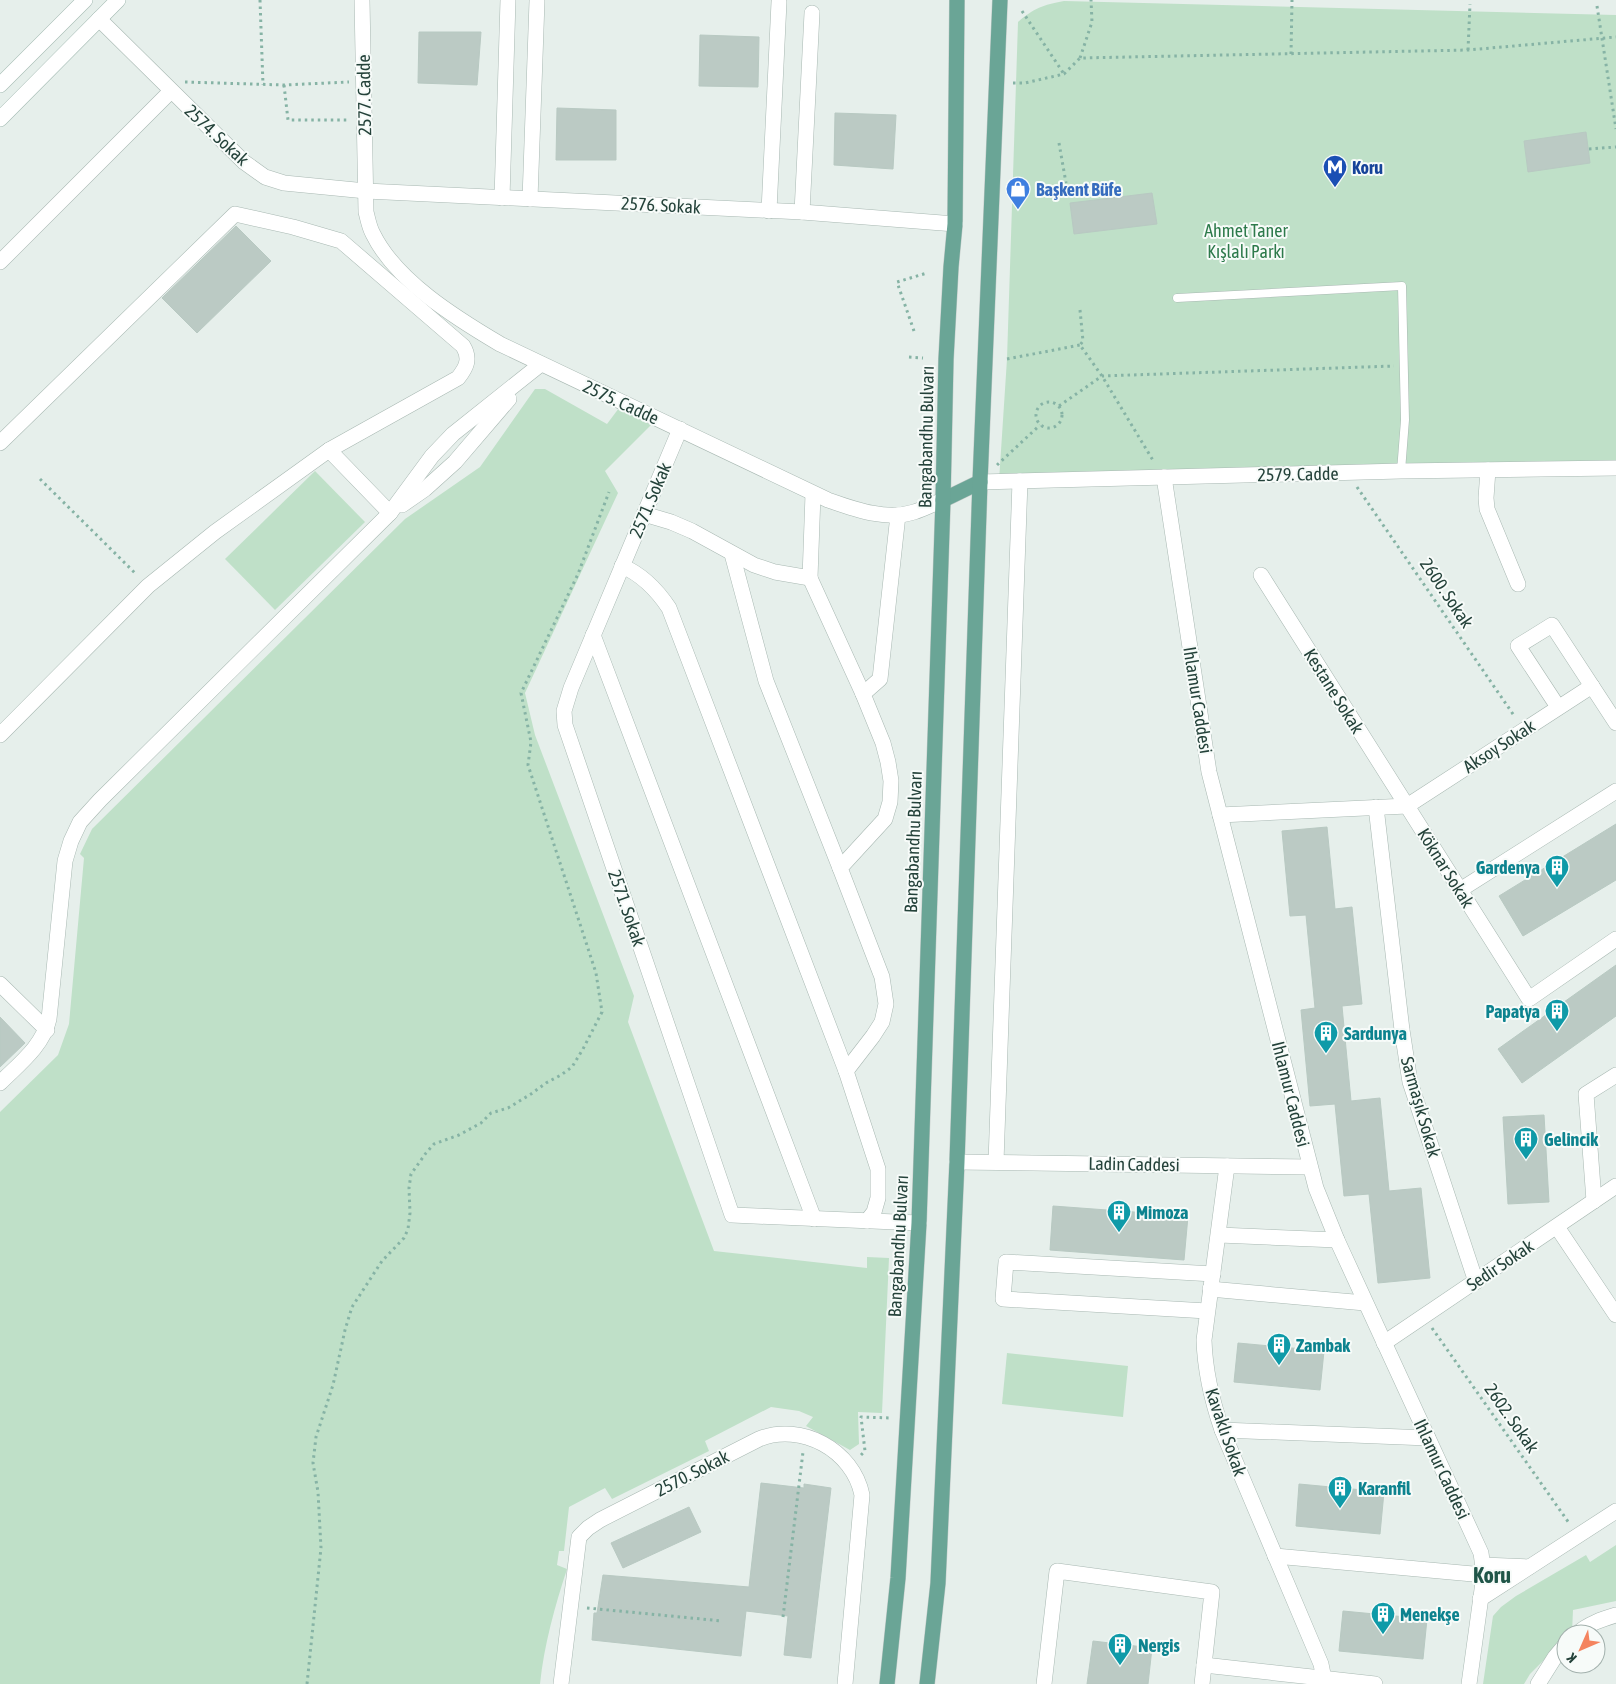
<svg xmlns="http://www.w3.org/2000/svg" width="1616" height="1684" viewBox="0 0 1616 1684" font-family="'Asap Condensed',sans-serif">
	<rect width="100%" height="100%" fill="#e6efeb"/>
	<!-- green -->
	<g fill="#bfe0c8">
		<path d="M1064,1L1616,15V468L999,481L1007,359L1018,22C1034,8 1043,5 1064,1Z"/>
		<path d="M535,389H545L607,424L619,408L651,425L605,471L618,493L525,693L535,735L634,996L628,1022L714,1251L867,1268V1257L889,1258L882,1413L858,1412L859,1444L850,1450L806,1426L813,1417L799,1411L771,1407L705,1441L709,1451L612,1499L605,1488L569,1507L564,1551H559L557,1565L567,1569C555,1606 544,1645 540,1684H0V1112L58,1055L69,1024L84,858L80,854L92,829L405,519L480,467Z"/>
		<path d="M315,471L365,522L275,610L225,559Z"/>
		<path d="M1007,1353L1128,1366L1123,1417L1002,1404Z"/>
		<path d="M1616,1545V1601L1573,1610L1572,1633L1566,1634V1638L1530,1674L1524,1684H1483L1493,1616L1501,1607L1516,1596L1586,1555L1590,1562Z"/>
	</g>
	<!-- building -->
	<g fill="#bbcac4" stroke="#b8c9c2">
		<path d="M419,32H481L477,85L418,83Z"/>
		<path d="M700,35L759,37L758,87L699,86Z"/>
		<path d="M557,108L616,110V160H556Z"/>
		<path d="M835,113L896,115L893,169L834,165Z"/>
		<path d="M1586,132L1590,163L1528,172L1524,141Z"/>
		<path d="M1152,193L1157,224L1074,234L1070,203Z"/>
		<path d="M236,226L271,261L197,333L162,298Z"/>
		<path d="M1616,824V880L1523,936L1499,896Z"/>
		<path d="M1327,827L1335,909L1352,907L1362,1004L1342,1006L1351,1101L1380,1098L1389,1191L1421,1188L1430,1278L1378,1283L1369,1194L1344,1196L1335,1104L1310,1106L1301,1010L1315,1008L1306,915L1290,916L1282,831Z"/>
		<path d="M1616,965V1016L1522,1083L1498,1049Z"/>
		<path d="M0,1017L25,1043L0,1067Z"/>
		<path d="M1544,1115L1549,1202L1508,1204L1503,1117Z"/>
		<path d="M1053,1206L1188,1216L1184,1260L1050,1250Z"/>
		<path d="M1238,1343L1324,1351L1320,1390L1234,1382Z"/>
		<path d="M761,1483L804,1488V1484L831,1488L811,1658L784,1655L788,1616L746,1611L741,1656L592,1640L594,1613H597L603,1575L749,1587Z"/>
		<path d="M1299,1484L1384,1492L1380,1534L1296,1526Z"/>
		<path d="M689,1507L701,1532L623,1568L611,1543Z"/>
		<path d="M1343,1611L1427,1619L1423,1659L1339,1651Z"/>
		<path d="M1093,1641L1152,1648L1148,1684H1087Z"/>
	</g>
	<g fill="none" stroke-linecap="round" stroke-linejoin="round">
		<defs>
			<path id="lane" d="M1177,298L1402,286L1405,420L1401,471"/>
			<g id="street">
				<path d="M362,0L366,212C368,219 369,227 373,234C396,281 456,318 500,344L828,500C854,509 886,521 914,512C924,509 933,504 943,500"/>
				<path d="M99,19L244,162L265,177L284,183L366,191L802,212L955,224"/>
				<path d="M502,198L508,0"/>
				<path d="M530,199L537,1"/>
				<path d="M769,211L779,2"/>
				<path d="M802,212L812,13"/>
				<path d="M0,262L171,91"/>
				<path d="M680,429L571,688L564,711L565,725L732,1215L919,1223"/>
				<path d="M0,443L235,214L293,227L341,241L463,346C471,359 466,368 458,378L329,450L390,513L100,800L80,822L71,841L65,861L49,1019C43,1046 19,1064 0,1083"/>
				<path d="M1488,470L1486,498L1487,509L1518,584"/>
				<path d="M1164,477L1209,772L1316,1188L1337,1240L1481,1553L1484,1575L1469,1684"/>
				<path d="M980,482L1401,471L1616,468"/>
				<path d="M402,505L425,489L455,462L509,399"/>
				<path d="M390,513L432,456L453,434L541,364"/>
				<path d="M644,514L671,522L692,531L754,565L775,572L810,578L813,494"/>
				<path d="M732,554L766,681L840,868"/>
				<path d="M622,566C643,575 657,590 669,608L846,1071L878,1169V1198L874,1212L867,1221"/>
				<path d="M1261,575L1407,806L1592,686"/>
				<path d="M810,578L863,694"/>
				<path d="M593,635L814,1219"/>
				<path d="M1558,707L1518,646L1552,625L1616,723"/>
				<path d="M0,735L148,586L215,532L329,450"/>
				<path d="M1376,807L1402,1030L1410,1082L1476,1282"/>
				<path d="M1220,815L1407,806L1529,999L1616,939"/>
				<path d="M1460,890L1616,791"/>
				<path d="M0,984L47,1030"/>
				<path d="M846,1071L873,1036L882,1022L886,1004L882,977L840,868L885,819L890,802L891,781L888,762L883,743L863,694L880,679L898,515"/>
				<path d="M957,1162L1310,1167"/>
				<path d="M996,1162L1020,481"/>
				<path d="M1227,1166L1204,1340C1205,1371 1212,1401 1222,1430L1321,1664L1325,1684"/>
				<path d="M1594,1201L1586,1094L1616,1075"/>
				<path d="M1557,1227L1616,1315"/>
				<path d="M1219,1235L1337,1240"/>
				<path d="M1210,1289L1365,1303"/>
				<path d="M1207,1311L1003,1299L1006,1262L1213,1274"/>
				<path d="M1384,1343L1616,1186"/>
				<path d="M1222,1430L1428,1438"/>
				<path d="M1275,1556L1484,1575"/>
				<path d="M1483,1565L1529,1567"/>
				<path d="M1480,1599L1616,1511"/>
				<path d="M1577,1634C1587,1624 1603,1619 1616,1615"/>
				<path d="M1204,1665L1375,1684"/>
				<path d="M561,1684L579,1537L588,1528L600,1520L759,1439C801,1422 853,1450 862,1495L845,1684"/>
				<path d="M1044,1684L1057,1571L1212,1592L1202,1684"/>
				<path d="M1538,1684L1555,1657L1566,1644"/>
			</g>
			<g id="secondary">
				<path d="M0,85L85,0"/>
				<path d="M0,119L118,0"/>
			</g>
			<g id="primary">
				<path d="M943,500L980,482"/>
				<path d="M887,1684L898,1578L919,1223L943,500L946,359L951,267L955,224L957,0"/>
				<path d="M927,1684L938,1583L957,1162L980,482L1000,0"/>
			</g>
		</defs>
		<!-- lane casing -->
		<use href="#lane" stroke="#a8b8b2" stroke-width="9"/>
		<!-- street casing -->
		<use href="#street" stroke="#a8b8b2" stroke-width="16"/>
		<!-- secondary casing -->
		<use href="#secondary" stroke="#a4bbb3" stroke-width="16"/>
		<!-- primary casing -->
		<use href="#primary" stroke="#c2cac8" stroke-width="16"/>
		<!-- path -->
		<g stroke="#86b3a5" stroke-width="3" stroke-dasharray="2.5 4" stroke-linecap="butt">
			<path d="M260,0L263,85"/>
			<path d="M1597,6L1616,129"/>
			<path d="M1022,11L1064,74"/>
			<path d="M1468,50L1470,4"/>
			<path d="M1291,54L1292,0"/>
			<path d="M1080,58L1092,22L1091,0"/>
			<path d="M185,82L284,85L349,82"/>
			<path d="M1013,83H1025L1064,74L1080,58L1468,50L1616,37"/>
			<path d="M284,85L288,120H350"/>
			<path d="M1059,143L1066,183"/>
			<path d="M1589,149L1616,147"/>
			<path d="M1080,310L1083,341L1080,345L1102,376L1154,462"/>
			<path d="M914,331L897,282L927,273"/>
			<path d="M909,357L923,358"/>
			<path d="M1007,359L1080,345"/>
			<circle cx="1049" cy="415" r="13"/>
			<path d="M1059,406L1102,376L1394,366"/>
			<path d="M997,465L1040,425"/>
			<path d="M40,479L137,575"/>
			<path d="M1357,487L1515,717"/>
			<path d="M1432,1328L1569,1523"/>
			<path d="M861,1455L865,1451L861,1417L892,1418"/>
			<path d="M587,1608L722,1621"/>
			<path d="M783,1617L803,1452"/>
			<path d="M307,1684L321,1548L318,1492L313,1463L316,1437L333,1385L345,1330L352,1307L382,1261L404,1238L408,1229L410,1213L409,1188L411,1174L426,1153L434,1144L459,1135L481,1123L491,1113L508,1108L531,1094L546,1083L561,1075L572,1067L583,1049L602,1012L596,973L528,765L531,742L521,693L578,574L609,492"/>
		</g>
		<!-- lane -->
		<use href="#lane" stroke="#fff" stroke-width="8"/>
		<!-- street -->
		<use href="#street" stroke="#fff" stroke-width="15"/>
		<!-- secondary -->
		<use href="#secondary" stroke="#fff" stroke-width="15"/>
		<!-- primary -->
		<use href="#primary" stroke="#6aa596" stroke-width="15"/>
	</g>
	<!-- icons -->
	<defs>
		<symbol id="metro-pin" viewBox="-11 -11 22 30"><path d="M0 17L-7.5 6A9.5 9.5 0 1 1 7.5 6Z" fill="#1a4fb4" stroke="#f7fbf9"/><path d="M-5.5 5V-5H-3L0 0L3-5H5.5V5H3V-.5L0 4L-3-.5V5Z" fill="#fff"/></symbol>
		<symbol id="shop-pin" viewBox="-11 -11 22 30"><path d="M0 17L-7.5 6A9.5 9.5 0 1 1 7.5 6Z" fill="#3f7fe0" stroke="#f7fbf9"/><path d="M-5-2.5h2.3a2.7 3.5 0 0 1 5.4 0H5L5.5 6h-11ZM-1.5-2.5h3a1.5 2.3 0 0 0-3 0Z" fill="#fff"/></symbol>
		<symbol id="building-pin" viewBox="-11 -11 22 30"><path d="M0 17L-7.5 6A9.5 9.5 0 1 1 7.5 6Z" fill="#0f9aa8" stroke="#f7fbf9"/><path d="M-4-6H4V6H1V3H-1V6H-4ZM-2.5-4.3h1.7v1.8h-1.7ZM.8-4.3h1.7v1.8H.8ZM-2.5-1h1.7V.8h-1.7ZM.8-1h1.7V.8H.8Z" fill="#fff"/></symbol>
	</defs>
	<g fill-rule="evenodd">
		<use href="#metro-pin" x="1321" y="153" width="28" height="38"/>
		<use href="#shop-pin" x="1004" y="175" width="28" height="38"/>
		<use href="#building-pin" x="1543" y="853" width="28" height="38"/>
		<use href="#building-pin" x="1543" y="997" width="28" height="38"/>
		<use href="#building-pin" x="1312" y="1019" width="28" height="38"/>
		<use href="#building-pin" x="1512" y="1125" width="28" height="38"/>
		<use href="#building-pin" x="1105" y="1198" width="28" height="38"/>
		<use href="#building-pin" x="1265" y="1331" width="28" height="38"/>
		<use href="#building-pin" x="1326" y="1474" width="28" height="38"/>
		<use href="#building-pin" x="1369" y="1600" width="28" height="38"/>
		<use href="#building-pin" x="1106" y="1631" width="28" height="38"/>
	</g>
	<g text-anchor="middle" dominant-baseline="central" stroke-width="4" stroke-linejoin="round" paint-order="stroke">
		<!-- street labels -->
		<g font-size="18" fill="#24423a" stroke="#f7fbf9">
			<text transform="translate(364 95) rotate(-91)">2577. Cadde</text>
			<text transform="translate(217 135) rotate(43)">2574. Sokak</text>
			<text transform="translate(661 205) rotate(3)">2576. Sokak</text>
			<text transform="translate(621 402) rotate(25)">2575. Cadde</text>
			<text transform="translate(926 437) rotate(-89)">Bangabandhu Bulvarı</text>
			<text transform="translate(1298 474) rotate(-1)">2579. Cadde</text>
			<text transform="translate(650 500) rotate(-67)">2571. Sokak</text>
			<text transform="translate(1447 593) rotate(56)">2600. Sokak</text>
			<text transform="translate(1334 691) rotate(58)">Kestane Sokak</text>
			<text transform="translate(1198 700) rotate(81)">Ihlamur Caddesi</text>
			<text transform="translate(1499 746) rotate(-33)">Aksoy Sokak</text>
			<text transform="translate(913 842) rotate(-88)">Bangabandhu Bulvarı</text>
			<text transform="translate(1446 868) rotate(58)">Köknar Sokak</text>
			<text transform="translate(627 908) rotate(71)">2571. Sokak</text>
			<text transform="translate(1291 1094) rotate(76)">Ihlamur Caddesi</text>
			<text transform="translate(1421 1107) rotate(74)">Sarmaşık Sokak</text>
			<text transform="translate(1134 1164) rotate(1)">Ladin Caddesi</text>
			<text transform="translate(898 1246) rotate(-87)">Bangabandhu Bulvarı</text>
			<text transform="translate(1500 1265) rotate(-34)">Sedir Sokak</text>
			<text transform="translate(1512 1418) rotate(55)">2602. Sokak</text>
			<text transform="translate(1226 1432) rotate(71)">Kavaklı Sokak</text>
			<text transform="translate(1442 1469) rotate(65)">Ihlamur Caddesi</text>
			<text transform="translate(692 1473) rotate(-27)">2570. Sokak</text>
		</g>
		<!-- transit labels -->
		<g font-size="18" font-weight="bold" fill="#164399" stroke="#f7fbf9" text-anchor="start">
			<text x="1352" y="167">Koru</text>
		</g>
		<!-- shop labels -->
		<g font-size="18" font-weight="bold" fill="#366cbe" stroke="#f7fbf9" text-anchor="start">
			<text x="1036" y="189">Başkent Büfe</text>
		</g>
		<!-- park labels -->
		<g font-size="18" fill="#2d7a4b" stroke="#f7fbf9">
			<text x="1246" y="230">Ahmet Taner<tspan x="1246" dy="21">Kışlalı Parkı</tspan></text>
		</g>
		<!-- culture labels -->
		<g font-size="18" font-weight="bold" fill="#0d838f" stroke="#f7fbf9" text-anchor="start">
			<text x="1540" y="867" text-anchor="end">Gardenya</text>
			<text x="1540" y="1011" text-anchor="end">Papatya</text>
			<text x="1344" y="1033">Sardunya</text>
			<text x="1544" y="1139">Gelincik</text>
			<text x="1136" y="1212">Mimoza</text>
			<text x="1296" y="1345">Zambak</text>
			<text x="1358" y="1488">Karanfil</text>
			<text x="1400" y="1614">Menekşe</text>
			<text x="1138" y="1645">Nergis</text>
		</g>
		<!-- district labels -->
		<g font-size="22" font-weight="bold" fill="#1f5548" stroke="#f7fbf9">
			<text x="1492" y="1575">Koru</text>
		</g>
	</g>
	<!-- north arrow -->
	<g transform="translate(1581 1649) rotate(225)"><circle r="24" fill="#f7fbf9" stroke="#a3b1ad"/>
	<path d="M0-4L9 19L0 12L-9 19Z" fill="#f4845f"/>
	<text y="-8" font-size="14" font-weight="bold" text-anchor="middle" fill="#24423a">K</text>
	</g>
</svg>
